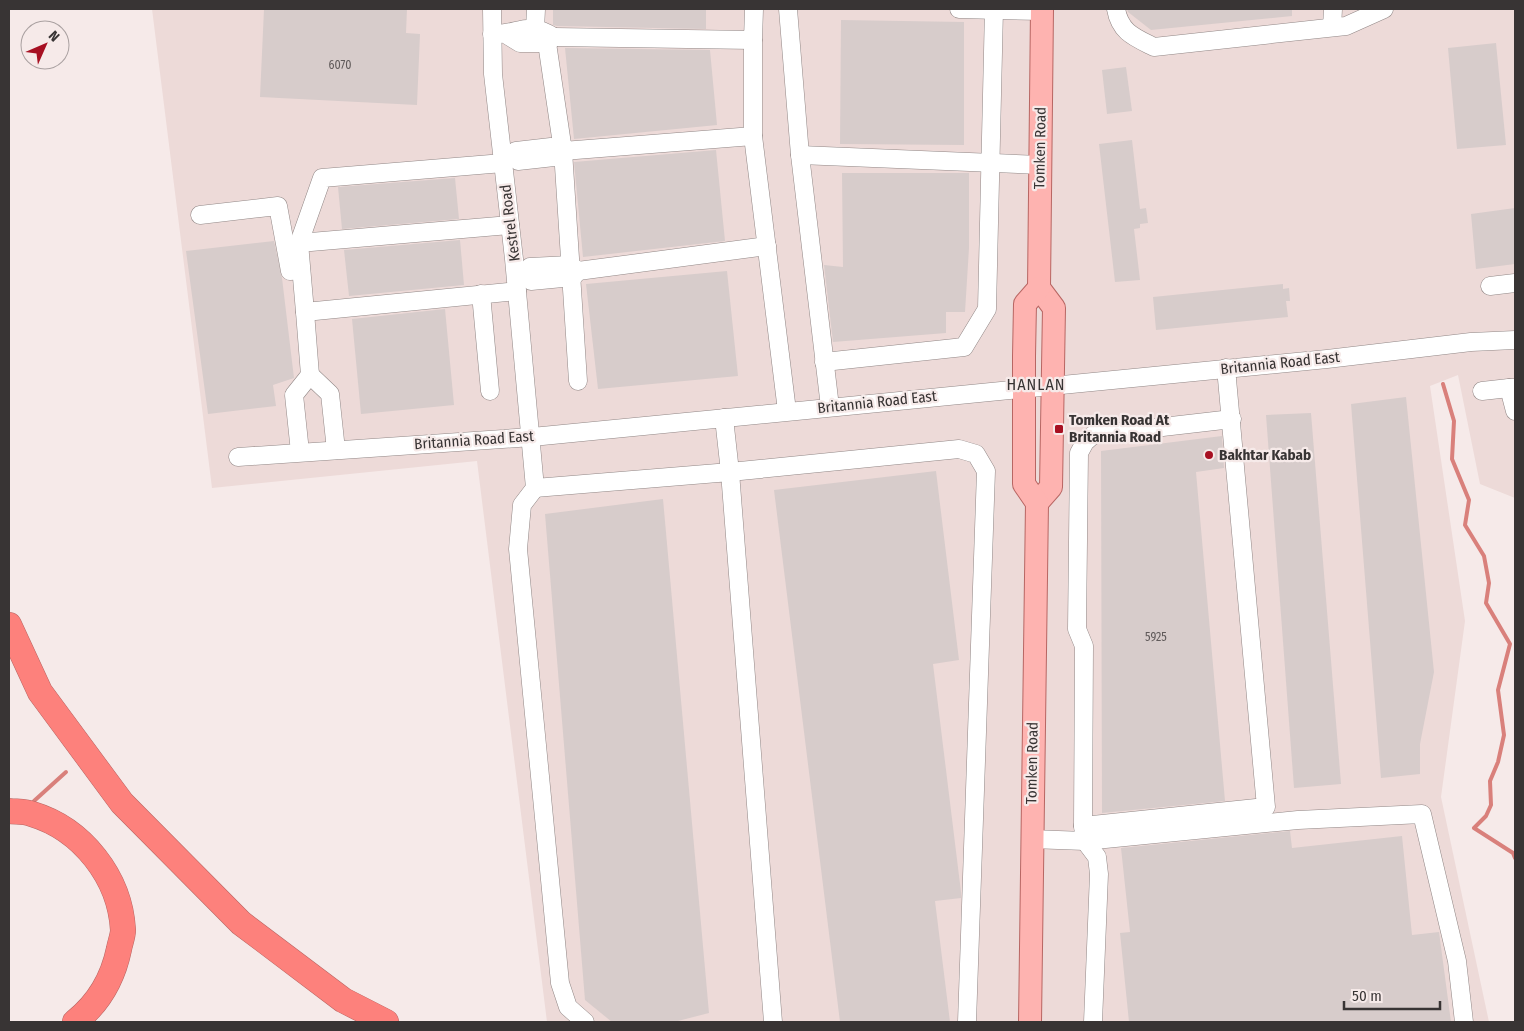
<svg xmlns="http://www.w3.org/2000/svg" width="1524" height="1031" viewBox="0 0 1524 1031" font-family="'Fira Sans Condensed',sans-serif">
	<rect width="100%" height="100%" fill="#f6eae9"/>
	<!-- built -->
	<path fill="#eddad8" d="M152,9H1515V498L1480,484L1458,375L1430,386L1465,621L1441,797L1489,1022H547L477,461L212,488Z"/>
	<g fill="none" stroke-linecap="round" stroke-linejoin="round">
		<!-- stream -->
		<g stroke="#d9807b" stroke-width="4">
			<path d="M1443,384L1454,421L1452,459L1469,500L1465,525L1484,556L1489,583L1486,603L1510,644L1498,690L1504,735L1498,762L1490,781L1491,805L1486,816L1474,828L1513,853L1515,858"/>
			<path d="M34,801L66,772"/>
		</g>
	</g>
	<!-- building -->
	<g fill="#d7cccb">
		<path d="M264,9H407L406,33L420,34L417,105L260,97Z"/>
		<path d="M553,9H706V29L557,26L553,25Z"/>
		<path d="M1127,9H1292V16L1151,30L1128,12Z"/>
		<path d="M841,20L964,22V145L840,144Z"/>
		<path d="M1496,43L1506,145L1457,149L1448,48Z"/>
		<path d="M565,48L710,50L717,125L574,139Z"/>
		<path d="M1126,67L1132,111L1107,114L1102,70Z"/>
		<path d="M1132,140L1140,209L1146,208L1148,223L1140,224V228L1134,229L1140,280L1115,282L1099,144Z"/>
		<path d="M716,150L725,241L583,257L574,162Z"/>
		<path d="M842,173H969V248L965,312H946V333L833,342L824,265L843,267Z"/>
		<path d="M455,178L459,219L342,229L338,187Z"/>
		<path d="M1515,208V264L1476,269L1471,214Z"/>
		<path d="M460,240L464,285L349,296L344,250Z"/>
		<path d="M274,241L282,278L294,378L273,385L276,406L208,414L186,251Z"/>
		<path d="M727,271L738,376L598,389L586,284Z"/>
		<path d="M1283,284V289L1289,288L1290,301H1286L1288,317L1156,330L1153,297Z"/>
		<path d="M445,309L454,405L361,414L352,319Z"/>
		<path d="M1406,397L1434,672L1420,744V774L1381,778L1351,404Z"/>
		<path d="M1311,413L1341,784L1294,788L1266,415Z"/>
		<path d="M1222,436L1224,468L1196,472L1225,801L1102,813L1101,451Z"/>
		<path d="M936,471L959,660L933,664L961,892V898L935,901L950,1022H840L774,490Z"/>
		<path d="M663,499L709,1013L674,1022H612L585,1000L545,514Z"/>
		<path d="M1290,831L1292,848L1402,836L1412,935L1439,932L1451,1022H1129L1120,933L1130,932L1121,848Z"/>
	</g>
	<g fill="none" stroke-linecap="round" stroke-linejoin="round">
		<defs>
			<g id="minor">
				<path d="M492,9L493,74L514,259L535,488L522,505L518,549L560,983L568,1007L585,1022"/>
				<path d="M788,9L800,155L830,407"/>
				<path d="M959,9L1042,11"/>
				<path d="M1116,9C1120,32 1134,37 1154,47L1346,26L1384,9"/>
				<path d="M1332,27L1333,9"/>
				<path d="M535,29L536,9"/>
				<path d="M492,34C519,35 527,20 554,37L547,43H520L507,35"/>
				<path d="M554,37L753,40L754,9"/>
				<path d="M753,40V136L787,411"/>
				<path d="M547,43L563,151L753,136"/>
				<path d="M559,152L554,157L518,161L513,156L516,151L551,147L559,152L563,151L578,381"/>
				<path d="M800,155L1040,165"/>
				<path d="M200,215L278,206L290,271L301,270"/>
				<path d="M510,225L299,243L305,312L517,291"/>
				<path d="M299,243L322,178L503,163"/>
				<path d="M578,271L767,246"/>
				<path d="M516,275H525L531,281L573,277L578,271L570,265L530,267L525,275"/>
				<path d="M1490,286L1515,283"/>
				<path d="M481,294L490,391"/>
				<path d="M305,312L310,375"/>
				<path d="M824,362L964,347L987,309L994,9"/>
				<path d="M1515,388H1509L1515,411"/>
				<path d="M1482,391L1509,388"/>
				<path d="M724,418L730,472L959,449L976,454L986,471L967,1022"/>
				<path d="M300,452L294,395L310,375L330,394L336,450"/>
				<path d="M238,457L532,437L1327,359L1471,342L1515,340"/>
				<path d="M535,488L730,472L773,1022"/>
				<path d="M1083,826L1266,807L1226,368"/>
				<path d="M1031,839L1085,841L1298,820L1422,814L1457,961L1464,1022"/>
				<path d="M1093,1022L1099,874L1097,857L1085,841L1083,826L1084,646L1077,629L1079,453L1085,442L1093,435L1232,419"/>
			</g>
			<g id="major">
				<path d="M1037,503L1051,487L1054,308L1039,288L1042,9"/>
				<path d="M1030,1022L1037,503L1024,484V356L1025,304L1039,288"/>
			</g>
			<g id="highway">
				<path d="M9,625L40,692L122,803L241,923L343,1000L386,1022"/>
				<path d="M9,811C16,812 25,811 32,814C82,829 120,877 123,930C123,936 120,943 119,949C113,978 99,1003 75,1022"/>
			</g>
		</defs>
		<!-- minor casing -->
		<use href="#minor" stroke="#918786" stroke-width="19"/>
		<!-- major casing -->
		<use href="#major" stroke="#b86663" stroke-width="24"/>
		<!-- highway casing -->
		<use href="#highway" stroke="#b86663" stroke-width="26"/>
		<!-- minor -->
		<use href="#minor" stroke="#fff" stroke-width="18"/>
		<!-- major -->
		<use href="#major" stroke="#feb3b0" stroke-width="22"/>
		<!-- highway -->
		<use href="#highway" stroke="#fd817c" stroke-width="25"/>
	</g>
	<!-- markers -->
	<g fill="#a71022" stroke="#f6eae9" stroke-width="2">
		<rect x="1054" y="424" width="10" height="10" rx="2.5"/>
		<circle cx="1209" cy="455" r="5"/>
	</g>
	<g text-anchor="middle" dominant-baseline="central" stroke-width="4.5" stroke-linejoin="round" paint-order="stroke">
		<!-- number labels -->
		<g font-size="12" fill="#605a5a">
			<text x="340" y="65">6070</text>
			<text x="1156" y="637">5925</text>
		</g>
		<!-- street labels -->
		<g font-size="15" fill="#383434" stroke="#f6eae9">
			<text transform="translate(1040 148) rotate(-89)">Tomken Road</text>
			<text transform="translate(510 223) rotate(-97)">Kestrel Road</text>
			<text transform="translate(1280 363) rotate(-6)">Britannia Road East</text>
			<text transform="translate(877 402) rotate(-6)">Britannia Road East</text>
			<text transform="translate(474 440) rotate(-4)">Britannia Road East</text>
			<text transform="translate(1032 763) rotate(-89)">Tomken Road</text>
		</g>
		<!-- poi labels -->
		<g font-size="15" font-weight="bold" fill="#383434" stroke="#f6eae9" text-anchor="start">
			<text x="1069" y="420">Tomken Road At<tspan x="1069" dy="17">Britannia Road</tspan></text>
			<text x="1219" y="455">Bakhtar Kabab</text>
		</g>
		<!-- neighbourhood labels -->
		<g font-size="16" letter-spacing="1" fill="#383434" stroke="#f6eae9">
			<text x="1036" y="384">HANLAN</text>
		</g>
	</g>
	<!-- border -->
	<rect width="1524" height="1031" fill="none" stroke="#383434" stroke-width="20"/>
	<!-- north arrow -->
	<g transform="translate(45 45) rotate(45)"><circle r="24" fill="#f6eae9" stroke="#aaa1a1"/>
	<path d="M0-4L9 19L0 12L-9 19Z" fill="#a71022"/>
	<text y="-8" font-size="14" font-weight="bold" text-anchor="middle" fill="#383434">N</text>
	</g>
	<!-- scale -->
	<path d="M1344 1001v8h96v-8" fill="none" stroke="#383434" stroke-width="2.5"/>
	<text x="1352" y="1001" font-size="15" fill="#383434" stroke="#f6eae9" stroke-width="4" paint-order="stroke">50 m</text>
</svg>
